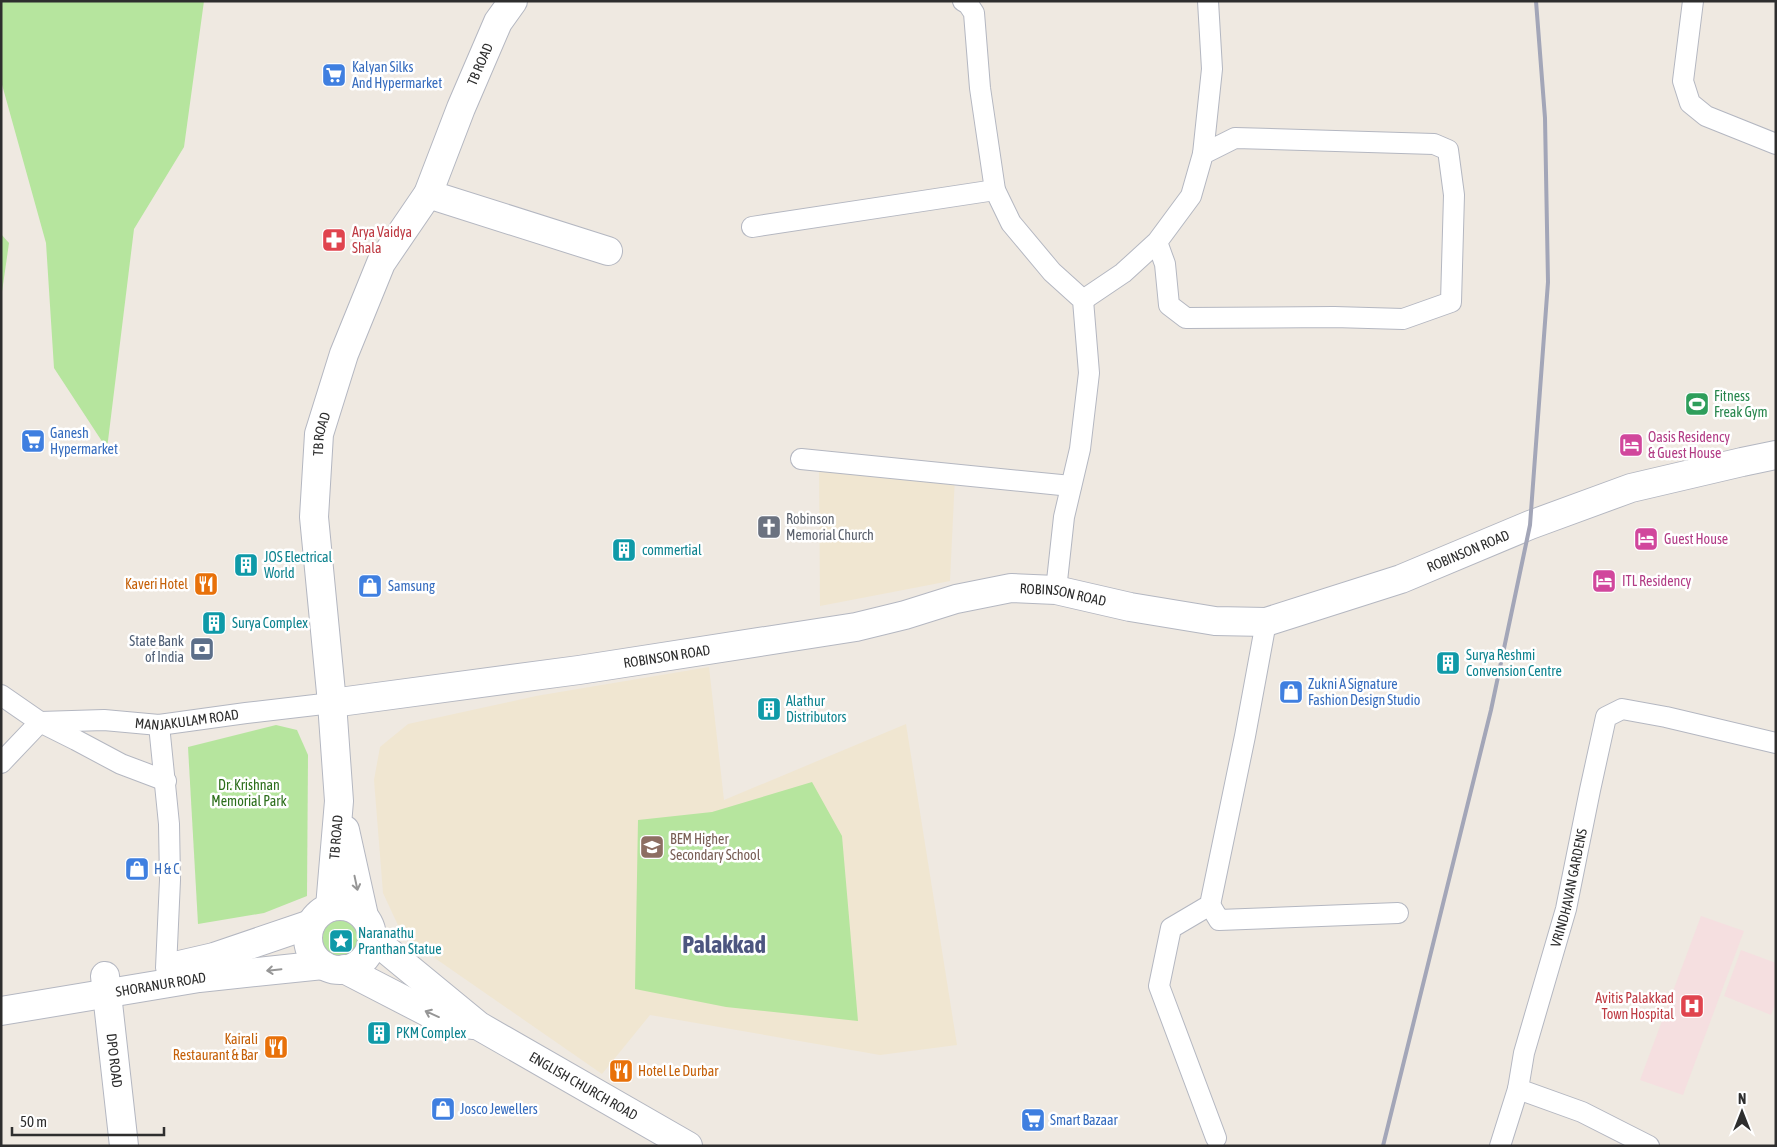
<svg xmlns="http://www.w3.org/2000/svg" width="1777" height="1147" viewBox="0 0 1777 1147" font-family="'Asap Condensed',sans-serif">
	<rect width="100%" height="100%" fill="#efe9e1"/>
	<!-- education -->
	<g fill="#f0e6d1">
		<path d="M819,467L955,476L950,581L820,606Z"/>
		<path d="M709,667L724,800L906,724L957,1045L880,1055L650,1015L602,1074L403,936L383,893L374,780L380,747L408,724L536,696Z"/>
	</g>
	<!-- medical -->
	<g fill="#f5dfe0">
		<path d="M1701,916L1744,931L1683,1095L1640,1080Z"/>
		<path d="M1741,950L1776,963V1002L1771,1015L1724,996Z"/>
	</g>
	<!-- green -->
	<g fill="#b6e59e">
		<path d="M1,1H204L184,147L134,229L107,449L54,368L46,243L1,81Z"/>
		<path d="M1,234L9,243L1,299Z"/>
		<path d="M276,725L297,730L308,755L307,896L264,913L198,924L188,747Z"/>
		<path d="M812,782L842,836L858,1021L726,1007L635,989L638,820L712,812Z"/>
		<circle cx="341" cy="938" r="20"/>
	</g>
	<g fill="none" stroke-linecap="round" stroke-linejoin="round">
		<defs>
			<g id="street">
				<path d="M963,1L968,4L974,13L980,88L995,190L1011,223L1052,272L1083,300L1089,373L1080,449L1064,517L1056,590"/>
				<path d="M1693,1L1683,81L1690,103L1706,116L1776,144"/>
				<path d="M1203,154L1212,69L1208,1"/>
				<path d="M752,227L995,190"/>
				<path d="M1083,300L1123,273L1157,242L1191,196L1203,154L1235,138L1434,144L1448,150L1454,195L1451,302L1403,319L1334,317L1186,318L1169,305L1165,264L1157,242"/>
				<path d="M801,459L1071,486"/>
				<path d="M1,695L40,722L76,740L121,764L166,781"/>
				<path d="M159,725L169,824L170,880L166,968"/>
				<path id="s1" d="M1,763L40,722L104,720L159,725L246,713L332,703"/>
				<path d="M1210,905L1219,920L1398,913"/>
				<path d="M1216,1138L1159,986L1171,928L1210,905L1245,736L1266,622"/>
				<path d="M1500,1146L1518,1089"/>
				<path id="s2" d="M1649,1146L1582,1112L1518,1089L1524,1053L1566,909L1590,790L1606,717L1622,709L1666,717L1776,743"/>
			</g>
			<g id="secondary">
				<path d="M428,194L608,251"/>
				<path id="s3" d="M332,703L579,670L856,627L905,615L956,599L1011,588L1056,590L1130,607L1215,621L1266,622L1401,579L1530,525L1631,488L1742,462L1776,455"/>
				<path d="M345,830L364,916"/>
				<circle cx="340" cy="938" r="32"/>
				<path id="s4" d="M330,907L339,801L332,703L314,517L319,434L344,354L381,263L428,194L461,108L498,22L513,1"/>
				<path id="s5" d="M372,938L479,1026L688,1146"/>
				<path d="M175,966L214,957L311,924"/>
				<path d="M344,969L435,1016L472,1025"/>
				<path id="s6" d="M105,976L124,1146"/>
				<path id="s7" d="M1,1011L199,978L323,965"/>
			</g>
		</defs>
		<!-- street casing -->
		<use href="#street" stroke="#b4b7c1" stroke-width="22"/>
		<!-- secondary casing -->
		<use href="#secondary" stroke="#b4b7c1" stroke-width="30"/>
		<!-- street -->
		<use href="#street" stroke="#fff" stroke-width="20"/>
		<!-- secondary -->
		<use href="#secondary" stroke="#fff" stroke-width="28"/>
		<!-- rail -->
		<path stroke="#a3a6b8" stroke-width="4" d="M1383,1146L1491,710L1530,525L1548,282L1545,118L1536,1"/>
	</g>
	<!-- one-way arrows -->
	<defs><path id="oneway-shaft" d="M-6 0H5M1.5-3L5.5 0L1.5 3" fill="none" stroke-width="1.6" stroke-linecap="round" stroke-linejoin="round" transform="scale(1.25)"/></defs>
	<g stroke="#969696">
		<use href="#oneway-shaft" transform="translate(356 883) rotate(78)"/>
		<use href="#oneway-shaft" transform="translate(274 970) rotate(174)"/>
		<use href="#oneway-shaft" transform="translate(432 1014) rotate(-156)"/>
	</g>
	<!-- icons -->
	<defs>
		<symbol id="supermarket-square" viewBox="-11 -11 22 22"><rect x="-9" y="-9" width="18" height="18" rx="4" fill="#3f7fe0" stroke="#fff"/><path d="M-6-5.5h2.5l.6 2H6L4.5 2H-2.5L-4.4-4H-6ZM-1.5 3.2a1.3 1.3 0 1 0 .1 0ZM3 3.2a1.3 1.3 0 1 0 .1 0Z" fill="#fff"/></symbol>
		<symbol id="pharmacy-square" viewBox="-11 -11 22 22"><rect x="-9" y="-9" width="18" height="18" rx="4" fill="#e0444e" stroke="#fff"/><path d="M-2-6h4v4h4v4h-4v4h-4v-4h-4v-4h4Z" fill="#fff"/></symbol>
		<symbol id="stadium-square" viewBox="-11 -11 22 22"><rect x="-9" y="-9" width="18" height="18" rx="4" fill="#2e9e5b" stroke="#fff"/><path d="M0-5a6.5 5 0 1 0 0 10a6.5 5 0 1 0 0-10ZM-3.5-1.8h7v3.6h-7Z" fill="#fff"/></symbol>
		<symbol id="hotel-square" viewBox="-11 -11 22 22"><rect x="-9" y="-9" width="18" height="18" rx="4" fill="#d1479c" stroke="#fff"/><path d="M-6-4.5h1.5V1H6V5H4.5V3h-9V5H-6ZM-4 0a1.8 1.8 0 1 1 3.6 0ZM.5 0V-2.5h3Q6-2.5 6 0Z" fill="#fff"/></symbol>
		<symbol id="church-square" viewBox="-11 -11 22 22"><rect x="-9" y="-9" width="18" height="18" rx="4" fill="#6b7280" stroke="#fff"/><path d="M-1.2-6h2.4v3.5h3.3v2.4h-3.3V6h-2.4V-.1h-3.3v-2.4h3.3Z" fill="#fff"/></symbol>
		<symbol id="building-square" viewBox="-11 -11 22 22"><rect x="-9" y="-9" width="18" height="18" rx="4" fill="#0f9aa8" stroke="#fff"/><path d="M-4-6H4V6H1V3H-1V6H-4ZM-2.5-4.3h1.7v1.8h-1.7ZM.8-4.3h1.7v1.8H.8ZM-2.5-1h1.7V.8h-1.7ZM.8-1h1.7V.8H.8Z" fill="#fff"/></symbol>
		<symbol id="restaurant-square" viewBox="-11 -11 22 22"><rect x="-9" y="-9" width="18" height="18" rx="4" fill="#e8710a" stroke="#fff"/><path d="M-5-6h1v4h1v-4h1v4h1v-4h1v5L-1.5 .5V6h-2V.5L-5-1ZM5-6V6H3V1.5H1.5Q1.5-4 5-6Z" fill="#fff"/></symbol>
		<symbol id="shop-square" viewBox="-11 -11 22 22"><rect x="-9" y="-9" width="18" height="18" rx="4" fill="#3f7fe0" stroke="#fff"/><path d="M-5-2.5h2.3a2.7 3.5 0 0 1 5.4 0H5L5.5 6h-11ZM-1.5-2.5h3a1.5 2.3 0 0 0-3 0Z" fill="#fff"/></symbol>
		<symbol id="bank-square" viewBox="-11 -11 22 22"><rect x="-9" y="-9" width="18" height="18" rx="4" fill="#5c6f8a" stroke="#fff"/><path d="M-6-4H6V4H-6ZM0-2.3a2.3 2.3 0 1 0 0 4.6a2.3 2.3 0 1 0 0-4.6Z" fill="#fff"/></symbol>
		<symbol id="school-square" viewBox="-11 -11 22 22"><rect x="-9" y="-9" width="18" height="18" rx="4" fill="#8d6e63" stroke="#fff"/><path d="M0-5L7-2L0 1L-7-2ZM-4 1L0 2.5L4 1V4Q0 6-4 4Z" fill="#fff"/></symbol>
		<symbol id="sight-square" viewBox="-11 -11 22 22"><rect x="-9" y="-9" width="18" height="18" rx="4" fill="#0f9aa8" stroke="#fff"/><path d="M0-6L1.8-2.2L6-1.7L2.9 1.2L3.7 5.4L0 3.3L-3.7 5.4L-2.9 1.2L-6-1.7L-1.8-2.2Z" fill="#fff"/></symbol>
		<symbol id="hospital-square" viewBox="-11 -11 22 22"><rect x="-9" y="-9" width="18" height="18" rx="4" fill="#e0444e" stroke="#fff"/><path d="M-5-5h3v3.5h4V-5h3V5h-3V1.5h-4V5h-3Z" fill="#fff"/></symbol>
	</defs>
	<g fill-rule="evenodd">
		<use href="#supermarket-square" x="320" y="61" width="28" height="28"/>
		<use href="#pharmacy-square" x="320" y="226" width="28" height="28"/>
		<use href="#stadium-square" x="1683" y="390" width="28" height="28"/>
		<use href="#supermarket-square" x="19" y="427" width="28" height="28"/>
		<use href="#hotel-square" x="1617" y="431" width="28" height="28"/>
		<use href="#church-square" x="755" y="513" width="28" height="28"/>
		<use href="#hotel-square" x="1632" y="525" width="28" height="28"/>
		<use href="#building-square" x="610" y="536" width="28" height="28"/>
		<use href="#building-square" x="232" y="551" width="28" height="28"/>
		<use href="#hotel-square" x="1590" y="567" width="28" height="28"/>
		<use href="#restaurant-square" x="192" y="570" width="28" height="28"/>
		<use href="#shop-square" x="356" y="572" width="28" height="28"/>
		<use href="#building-square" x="200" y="609" width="28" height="28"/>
		<use href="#bank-square" x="188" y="635" width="28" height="28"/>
		<use href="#building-square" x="1434" y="649" width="28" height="28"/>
		<use href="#shop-square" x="1277" y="678" width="28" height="28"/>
		<use href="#building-square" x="755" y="695" width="28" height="28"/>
		<use href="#school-square" x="638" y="833" width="28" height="28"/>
		<use href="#shop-square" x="123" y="855" width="28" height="28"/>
		<use href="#sight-square" x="327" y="927" width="28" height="28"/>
		<use href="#hospital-square" x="1678" y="992" width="28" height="28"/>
		<use href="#building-square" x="365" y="1019" width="28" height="28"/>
		<use href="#restaurant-square" x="262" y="1033" width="28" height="28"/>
		<use href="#restaurant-square" x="607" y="1057" width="28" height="28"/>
		<use href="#shop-square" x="429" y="1095" width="28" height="28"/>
		<use href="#supermarket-square" x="1019" y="1106" width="28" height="28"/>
	</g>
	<g text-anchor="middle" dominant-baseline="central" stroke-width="5" stroke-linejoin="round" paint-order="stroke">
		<!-- street labels -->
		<g font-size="14" fill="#2e2e2e" stroke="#fff">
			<text stroke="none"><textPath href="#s4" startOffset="880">TB ROAD</textPath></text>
			<text stroke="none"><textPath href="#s4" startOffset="475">TB ROAD</textPath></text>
			<text stroke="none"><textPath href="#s3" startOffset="1162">ROBINSON ROAD</textPath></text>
			<text stroke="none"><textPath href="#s3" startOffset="742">ROBINSON ROAD</textPath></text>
			<text stroke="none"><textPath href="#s3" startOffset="338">ROBINSON ROAD</textPath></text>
			<text stroke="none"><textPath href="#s1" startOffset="204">MANJAKULAM ROAD</textPath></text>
			<text stroke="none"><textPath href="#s4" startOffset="70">TB ROAD</textPath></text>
			<text stroke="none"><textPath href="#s2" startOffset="351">VRINDHAVAN GARDENS</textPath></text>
			<text stroke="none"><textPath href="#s7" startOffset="162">SHORANUR ROAD</textPath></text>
			<text stroke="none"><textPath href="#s6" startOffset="85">DPO ROAD</textPath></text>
			<text stroke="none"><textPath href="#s5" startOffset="259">ENGLISH CHURCH ROAD</textPath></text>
		</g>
		<!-- shop labels -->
		<g font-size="14" fill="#366cbe" stroke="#fff" text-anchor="start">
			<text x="352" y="67">Kalyan Silks<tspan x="352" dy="16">And Hypermarket</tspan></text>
			<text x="50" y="433">Ganesh<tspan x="50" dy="16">Hypermarket</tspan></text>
			<text x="388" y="586">Samsung</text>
			<text x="1308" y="684">Zukni A Signature<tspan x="1308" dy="16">Fashion Design Studio</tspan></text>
			<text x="154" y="869">H &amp; C</text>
			<text x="460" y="1109">Josco Jewellers</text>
			<text x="1050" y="1120">Smart Bazaar</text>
		</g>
		<!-- health labels -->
		<g font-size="14" fill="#be3a42" stroke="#fff" text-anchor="start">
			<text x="352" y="232">Arya Vaidya<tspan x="352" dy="16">Shala</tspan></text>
			<text x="1674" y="998" text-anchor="end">Avitis Palakkad<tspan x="1674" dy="16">Town Hospital</tspan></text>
		</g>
		<!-- leisure labels -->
		<g font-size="14" fill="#27864d" stroke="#fff" text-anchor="start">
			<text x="1714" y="396">Fitness<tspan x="1714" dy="16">Freak Gym</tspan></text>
		</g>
		<!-- hotel labels -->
		<g font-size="14" fill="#b23c85" stroke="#fff" text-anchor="start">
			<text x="1648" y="437">Oasis Residency<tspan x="1648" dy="16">&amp; Guest House</tspan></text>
			<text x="1664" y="539">Guest House</text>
			<text x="1622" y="581">ITL Residency</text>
		</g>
		<!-- worship labels -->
		<g font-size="14" fill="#5b616d" stroke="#fff" text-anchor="start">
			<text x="786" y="519">Robinson<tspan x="786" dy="16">Memorial Church</tspan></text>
		</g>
		<!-- culture labels -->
		<g font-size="14" fill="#0d838f" stroke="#fff" text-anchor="start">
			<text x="642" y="550">commertial</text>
			<text x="264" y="557">JOS Electrical<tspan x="264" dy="16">World</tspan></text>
			<text x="232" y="623">Surya Complex</text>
			<text x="1466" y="655">Surya Reshmi<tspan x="1466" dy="16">Convension Centre</tspan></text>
			<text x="786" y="701">Alathur<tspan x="786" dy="16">Distributors</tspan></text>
			<text x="358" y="933">Naranathu<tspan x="358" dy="16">Pranthan Statue</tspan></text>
			<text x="396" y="1033">PKM Complex</text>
		</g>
		<!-- food labels -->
		<g font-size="14" fill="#c56008" stroke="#fff" text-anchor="end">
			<text x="188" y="584">Kaveri Hotel</text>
			<text x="258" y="1039">Kairali<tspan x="258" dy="16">Restaurant &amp; Bar</tspan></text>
			<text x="638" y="1071" text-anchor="start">Hotel Le Durbar</text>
		</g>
		<!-- service labels -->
		<g font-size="14" fill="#4e5e75" stroke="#fff" text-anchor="end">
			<text x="184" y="641">State Bank<tspan x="184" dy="16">of India</tspan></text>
		</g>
		<!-- park labels -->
		<g font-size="14" fill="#2c6e1b" stroke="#fff">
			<text x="249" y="785">Dr. Krishnan<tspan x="249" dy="16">Memorial Park</tspan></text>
		</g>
		<!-- education labels -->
		<g font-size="14" fill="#785e54" stroke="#fff" text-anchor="start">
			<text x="670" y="839">BEM Higher<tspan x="670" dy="16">Secondary School</tspan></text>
		</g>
		<!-- town labels -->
		<g font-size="24" font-weight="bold" fill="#4d5680" stroke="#fff">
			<text x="724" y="944">Palakkad</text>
		</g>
	</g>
	<!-- border -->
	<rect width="1777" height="1147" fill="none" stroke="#2e2e2e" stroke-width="5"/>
	<!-- north arrow -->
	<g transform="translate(1742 1112)" stroke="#ffffff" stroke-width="4" paint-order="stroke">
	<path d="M0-4L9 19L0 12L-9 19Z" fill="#2e2e2e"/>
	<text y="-8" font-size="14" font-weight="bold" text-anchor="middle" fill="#2e2e2e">N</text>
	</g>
	<!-- scale -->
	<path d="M12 1127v8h152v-8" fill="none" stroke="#2e2e2e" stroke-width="2.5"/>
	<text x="20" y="1127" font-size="15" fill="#2e2e2e" stroke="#ffffff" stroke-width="4" paint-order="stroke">50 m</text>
</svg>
